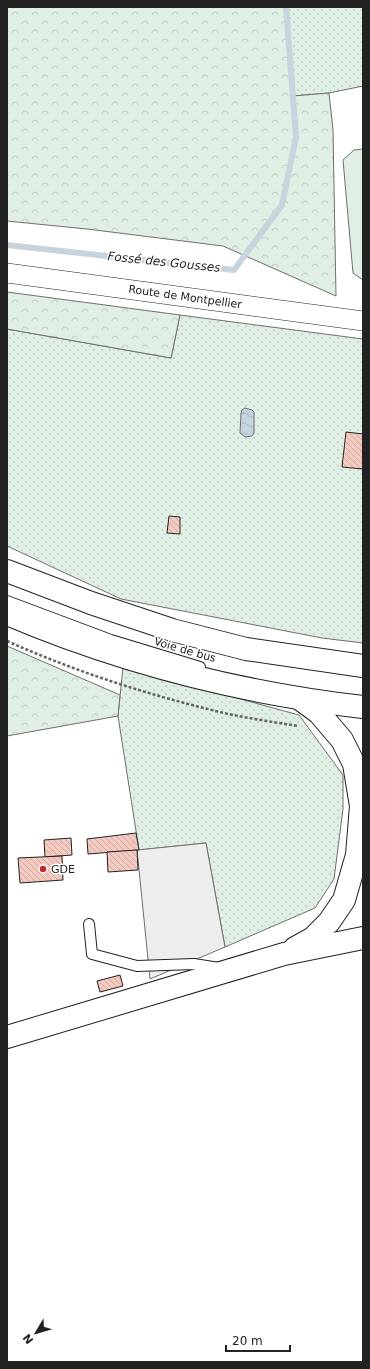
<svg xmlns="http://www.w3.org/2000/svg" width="370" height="1369" viewBox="0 0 370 1369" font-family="'DejaVu Sans',sans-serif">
	<defs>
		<pattern id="grass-dots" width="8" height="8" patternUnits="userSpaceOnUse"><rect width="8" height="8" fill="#e0efe3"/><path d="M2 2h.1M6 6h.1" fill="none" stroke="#c0cdc2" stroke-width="1.8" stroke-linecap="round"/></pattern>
		<pattern id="forest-crowns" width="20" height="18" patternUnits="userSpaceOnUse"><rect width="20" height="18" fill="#e0efe3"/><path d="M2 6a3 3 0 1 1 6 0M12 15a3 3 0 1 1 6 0" fill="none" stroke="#c0cdc2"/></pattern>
		<pattern id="water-waves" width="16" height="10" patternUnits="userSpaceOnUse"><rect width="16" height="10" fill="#c7d3dd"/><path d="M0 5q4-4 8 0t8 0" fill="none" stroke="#abb5bd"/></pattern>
		<pattern id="building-back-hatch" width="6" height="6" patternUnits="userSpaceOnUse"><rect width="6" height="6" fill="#f3c9c0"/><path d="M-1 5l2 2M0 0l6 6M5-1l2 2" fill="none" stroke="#d0aca5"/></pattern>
	</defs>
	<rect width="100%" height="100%" fill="#fff"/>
	<!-- grass -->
	<g fill="url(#grass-dots)" stroke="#6f6f6f">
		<path d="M285,7H363V86L329,93L293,96Z"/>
		<path d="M180,315L363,339V643L322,638L121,599L7,546V329L171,358Z"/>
		<path d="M123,667L299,715L343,775V809L334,879L315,908L225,947L206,843L139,850L118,716Z"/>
	</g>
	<!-- forest -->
	<g fill="url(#forest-crowns)" stroke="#6f6f6f">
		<path d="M7,7H285L293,96L329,93L333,130L336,296L223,246L87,229L7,221Z"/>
		<path d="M7,292L180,315L171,358L7,329Z"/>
		<path d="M7,646L120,695L118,716L7,736Z"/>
	</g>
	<!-- pitch -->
	<path fill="#e0efe3" stroke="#6f6f6f" d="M363,149V280L353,273L343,160L354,150Z"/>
	<!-- parking -->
	<path fill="#ededed" stroke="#6f6f6f" d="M206,843L225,947L150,979L137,850Z"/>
	<!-- water -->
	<path fill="url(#water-waves)" stroke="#6f6f6f" d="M245,408L252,410L254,412V433L252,436L245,437L240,433L241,413L242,410Z"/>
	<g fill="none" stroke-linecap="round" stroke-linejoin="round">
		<!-- stream -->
		<path stroke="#c7d3dd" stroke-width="6" d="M7,245L234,270L282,205L296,137L286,7"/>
	</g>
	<!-- building -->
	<g fill="url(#building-back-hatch)" stroke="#222">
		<path d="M346,432L363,434V469L342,467Z"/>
		<path d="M169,516L180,517V534L167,533Z"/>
		<path d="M136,833L139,850L88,854L87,839Z"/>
		<path d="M71,838L72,855L45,857L44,840Z"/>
		<path d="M137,850L138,870L108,872L107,852Z"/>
		<path d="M62,856L63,880L20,883L18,858Z"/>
		<path d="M120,975L123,986L100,992L97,981Z"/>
	</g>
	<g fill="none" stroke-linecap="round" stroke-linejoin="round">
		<defs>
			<g id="lane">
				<path d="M7,601L111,640L200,667"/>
				<path d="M89,924L92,954L137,966L194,964L219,968"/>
			</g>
			<path id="street" d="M7,273L363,321"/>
			<g id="secondary">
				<path d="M7,571L91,603L172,630L246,649L363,666"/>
				<path d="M7,614C120,662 241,693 363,707"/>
				<path d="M295,948L313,938L329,922L344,900L357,855L361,806L354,764L342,740L319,713L300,699"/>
				<path d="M7,1037L284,954L363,938"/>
			</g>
		</defs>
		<!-- lane casing -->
		<use href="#lane" stroke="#222" stroke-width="12"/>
		<!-- street casing -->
		<use href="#street" stroke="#222" stroke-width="20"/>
		<!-- secondary casing -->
		<use href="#secondary" stroke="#222" stroke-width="24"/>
		<!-- path -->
		<path stroke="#646464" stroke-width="2.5" stroke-dasharray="3 2" stroke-linecap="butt" d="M7,641C72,670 139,692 208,709C237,717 268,721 298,726"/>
		<!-- lane -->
		<use href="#lane" stroke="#fff" stroke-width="10"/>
		<!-- street -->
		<use href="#street" stroke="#fff" stroke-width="19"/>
		<!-- secondary -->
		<use href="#secondary" stroke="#fff" stroke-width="22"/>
	</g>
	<!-- markers -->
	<circle fill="#c62828" stroke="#fff" stroke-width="1.5" cx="43" cy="869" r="4"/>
	<g text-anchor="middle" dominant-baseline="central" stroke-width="3" stroke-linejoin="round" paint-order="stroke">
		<!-- street labels -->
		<g font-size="11" fill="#222" stroke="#fff">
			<text transform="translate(185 297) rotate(8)">Route de Montpellier</text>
			<text transform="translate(185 650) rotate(16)">Voie de bus</text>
		</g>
		<!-- poi labels -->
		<g font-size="11" fill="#222" stroke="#fff" text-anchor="start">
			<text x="51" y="869">GDE</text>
		</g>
		<!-- water labels -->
		<g font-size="12" font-style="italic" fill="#222" stroke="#fff">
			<text transform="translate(164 262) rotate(6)">Fossé des Gousses</text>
		</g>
	</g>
	<!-- border -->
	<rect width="370" height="1369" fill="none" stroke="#222222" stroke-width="16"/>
	<!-- north arrow -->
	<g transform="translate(36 1333) rotate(232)" stroke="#ffffff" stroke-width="3" paint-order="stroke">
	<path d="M0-3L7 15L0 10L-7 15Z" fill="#222222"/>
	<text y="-6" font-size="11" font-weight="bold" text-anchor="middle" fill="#222222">N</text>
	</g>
	<!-- scale -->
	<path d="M226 1345v6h64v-6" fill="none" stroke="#222222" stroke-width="2"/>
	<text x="232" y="1345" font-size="12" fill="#222222" stroke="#ffffff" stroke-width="3" paint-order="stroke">20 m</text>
</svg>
